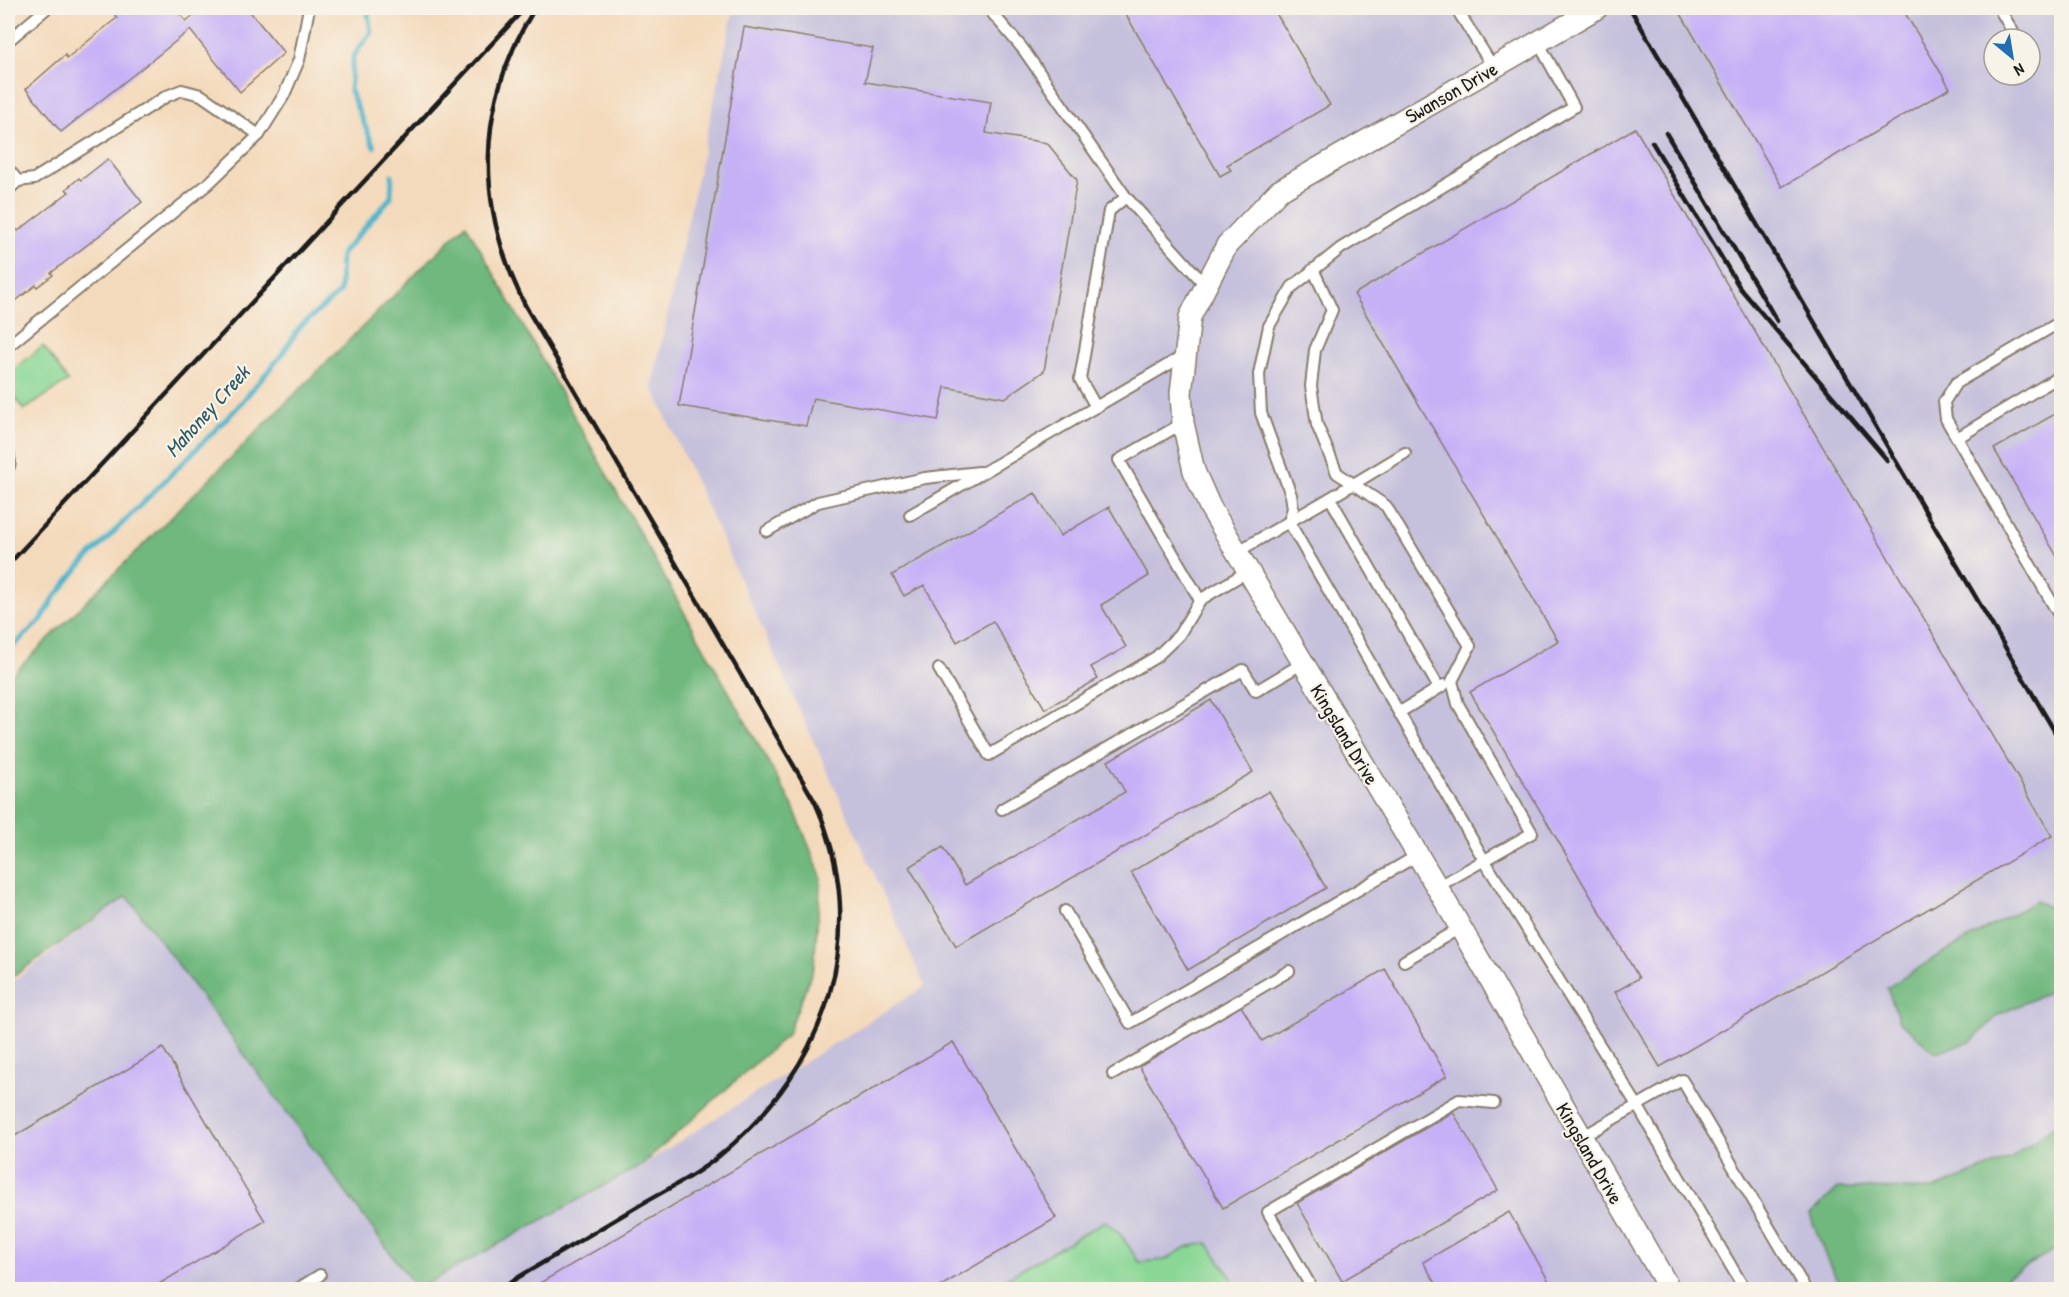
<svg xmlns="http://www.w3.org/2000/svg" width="2069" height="1297" viewBox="0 0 2069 1297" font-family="'Patrick Hand',sans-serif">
	<rect width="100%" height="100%" fill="#f7f3e8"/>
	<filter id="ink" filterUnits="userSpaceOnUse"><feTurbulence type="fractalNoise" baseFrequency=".0167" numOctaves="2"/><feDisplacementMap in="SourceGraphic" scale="12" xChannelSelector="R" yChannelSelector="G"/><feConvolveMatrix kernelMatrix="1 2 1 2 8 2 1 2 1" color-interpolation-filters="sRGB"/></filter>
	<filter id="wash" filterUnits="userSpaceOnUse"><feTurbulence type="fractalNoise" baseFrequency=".008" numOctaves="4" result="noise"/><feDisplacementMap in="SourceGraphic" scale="24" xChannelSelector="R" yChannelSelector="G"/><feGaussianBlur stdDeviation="1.35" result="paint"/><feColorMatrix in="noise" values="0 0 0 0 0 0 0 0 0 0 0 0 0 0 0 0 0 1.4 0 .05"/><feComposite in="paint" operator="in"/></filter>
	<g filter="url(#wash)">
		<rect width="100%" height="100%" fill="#f4dabc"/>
		<!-- industrial -->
		<path fill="#c5c0db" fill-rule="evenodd" d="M734,8H2061V1289H8V985L127,896L417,1289L640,1166L925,986L652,386ZM1994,39H2030V75H1994Z"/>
		<!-- green -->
		<g fill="#8ad795" stroke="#537a58" stroke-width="1.5">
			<path d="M43,346L68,381L24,410L8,387V374Z"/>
			<path d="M1105,1221L1121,1235L1139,1262L1165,1260L1186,1247L1208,1243L1239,1289H988Z"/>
		</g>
		<!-- forest -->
		<g fill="#6fb87e" stroke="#466a4d" stroke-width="1.5">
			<path d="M466,224L793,806L821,876L814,966L788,1034L640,1166L417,1289L127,896L8,980V679Z"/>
			<path d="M2036,901L2061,913V993L2051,991L1998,1015L1971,1042L1935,1052L1899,1021L1887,988L1939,955Z"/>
			<path d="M2061,1122V1246L1986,1289H1843L1827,1260L1810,1215L1838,1188L1933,1189L2011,1158Z"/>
		</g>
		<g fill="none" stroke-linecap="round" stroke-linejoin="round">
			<!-- stream -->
			<g stroke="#4cb4ca" stroke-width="5">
				<path d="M367,8L371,32L353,57L350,91L374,147"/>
				<path d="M8,651L42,619L54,598L80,566L236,409L280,357L300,327L340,292L341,255L391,197L392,175"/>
			</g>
		</g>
		<g id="blocks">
			<!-- building -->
			<g fill="#c6b1f7">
				<path d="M124,8H175L186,21L203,8H247L284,53L240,92L190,30L61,132L26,89L65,55L67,58L113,21L117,18L115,15Z"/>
				<path d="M1122,8H1273L1330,105L1227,165L1231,170L1220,176Z"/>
				<path d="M1692,8H1902L1950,88L1782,187L1681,14Z"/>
				<path d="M744,27L873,48L865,82L991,102L986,133L1047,143L1077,180L1044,371L1005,398L945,387L938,420L813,398L806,426L679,406Z"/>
				<path d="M1635,128L2052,836L1660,1067L1615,992L1639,978L1470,692L1558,641L1354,294Z"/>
				<path d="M108,159L142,202L51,273L53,275L37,287L36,285L8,307V236L16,229L18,231L69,192L66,189L79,178L81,180Z"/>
				<path d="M2062,410V565L1994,449Z"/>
				<path d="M1035,493L1060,536L1109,507L1149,576L1101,605L1126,647L1091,667L1098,679L1045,709L993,621L957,642L924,585L904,596L892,575Z"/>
				<path d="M1211,700L1253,772L956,946L909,867L943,847L965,885L1125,792L1108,761Z"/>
				<path d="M1269,791L1326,888L1188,970L1131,872Z"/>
				<path d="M1385,969L1447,1076L1223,1208L1139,1066L1241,1006L1262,1041Z"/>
				<path d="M953,1042L1056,1218L934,1290H528Z"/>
				<path d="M163,1048L265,1221L149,1290H8V1140Z"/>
				<path d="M1453,1112L1498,1190L1342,1281L1297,1203Z"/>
				<path d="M1509,1212L1554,1290H1440L1423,1262Z"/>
			</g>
		</g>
	</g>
	<g filter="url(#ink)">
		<use href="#blocks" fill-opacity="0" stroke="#887b6c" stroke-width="1.5"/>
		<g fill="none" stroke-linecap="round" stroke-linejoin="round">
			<defs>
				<g id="lane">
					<path d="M988,8L1023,49L1126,197L1206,286"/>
					<path d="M1456,8L1493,67"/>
					<path d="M1999,8L2017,39"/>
					<path d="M8,41L47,8"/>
					<path d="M1538,42L1574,107L1341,248L1292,287L1269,326L1259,374L1261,413L1291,495L1293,508L1289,522L1484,860L1637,1105L1745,1290"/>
					<path d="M8,169L18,181"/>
					<path d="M8,190L18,181L34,179L167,96L182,90L201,95L259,135"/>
					<path d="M1313,269L1332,310L1315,350L1311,386L1317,425L1337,473L1386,506L1470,646L1452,681L1458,704L1532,833L1437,887"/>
					<path d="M2062,321L1956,383L1944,402L1946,419L2062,620"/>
					<path d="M8,346L209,183L259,135L284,95L299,60L309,8"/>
					<path d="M1096,407L1080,379L1109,211L1126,197"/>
					<path d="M1183,423L1119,460L1200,600L1248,571"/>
					<path d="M1957,438L2062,375"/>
					<path d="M8,452L10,463L8,469"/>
					<path d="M1330,498L1405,453"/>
					<path d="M910,515L1185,355"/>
					<path d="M767,531L818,502L925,478L979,472"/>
					<path d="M1237,552L1330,498L1439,688"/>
					<path d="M939,669L989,755L1156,657L1179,635L1200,600"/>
					<path d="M1400,712L1444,685"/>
					<path d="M1002,809L1243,670L1256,691L1303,663"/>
					<path d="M1065,911L1130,1023L1418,855"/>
					<path d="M1404,961L1460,928"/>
					<path d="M1113,1074L1289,971"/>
					<path d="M1580,1138L1682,1080L1806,1290"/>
					<path d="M296,1290L320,1275"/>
					<path d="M1313,1290L1268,1212L1459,1100L1494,1103"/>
				</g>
				<path id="street" d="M1597,8L1279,191L1227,245L1190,317L1181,393L1183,423L1194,471L1210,507L1437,887L1670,1290"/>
			</defs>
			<!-- lane casing -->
			<use href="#lane" stroke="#887b6c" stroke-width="14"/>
			<!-- street casing -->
			<use href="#street" stroke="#887b6c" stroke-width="24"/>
			<!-- lane -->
			<use href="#lane" stroke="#fff" stroke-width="10"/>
			<!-- street -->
			<use href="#street" stroke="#fff" stroke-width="21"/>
			<!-- rail -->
			<g stroke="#1c1c1c" stroke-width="4.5">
				<path d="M1630,8L2062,744"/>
				<path d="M1666,133L1777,321"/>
				<path d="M1652,142L1740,288L1887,460"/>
				<path d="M8,565L525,8"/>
				<path d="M497,1290C544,1262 591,1234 638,1206C665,1190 695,1176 719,1156C827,1068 873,932 815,802L526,307C475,207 475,104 535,8"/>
			</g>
		</g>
	</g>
	<g text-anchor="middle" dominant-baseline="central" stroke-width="4.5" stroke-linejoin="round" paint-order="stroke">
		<!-- street labels -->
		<g font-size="20" fill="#1c1c1c" stroke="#f7f3e8">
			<text transform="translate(1451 92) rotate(-30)">Swanson Drive</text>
			<text transform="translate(1345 734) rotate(59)">Kingsland Drive</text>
			<text transform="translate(1590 1153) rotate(60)">Kingsland Drive</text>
		</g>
		<!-- water labels -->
		<g font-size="21" font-style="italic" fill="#2f5962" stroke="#f7f3e8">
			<text transform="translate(207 411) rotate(-48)">Mahoney Creek</text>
		</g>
	</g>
	<!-- margin -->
	<rect width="2069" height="1297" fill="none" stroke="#f7f3e8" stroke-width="30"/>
	<!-- north arrow -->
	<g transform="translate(2012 57) rotate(150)"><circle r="28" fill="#f7f3e8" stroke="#9f9d96" stroke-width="1.5"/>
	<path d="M0-4.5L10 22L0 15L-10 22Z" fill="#1f6fb2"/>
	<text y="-9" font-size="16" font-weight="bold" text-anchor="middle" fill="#1c1c1c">N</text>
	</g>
</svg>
